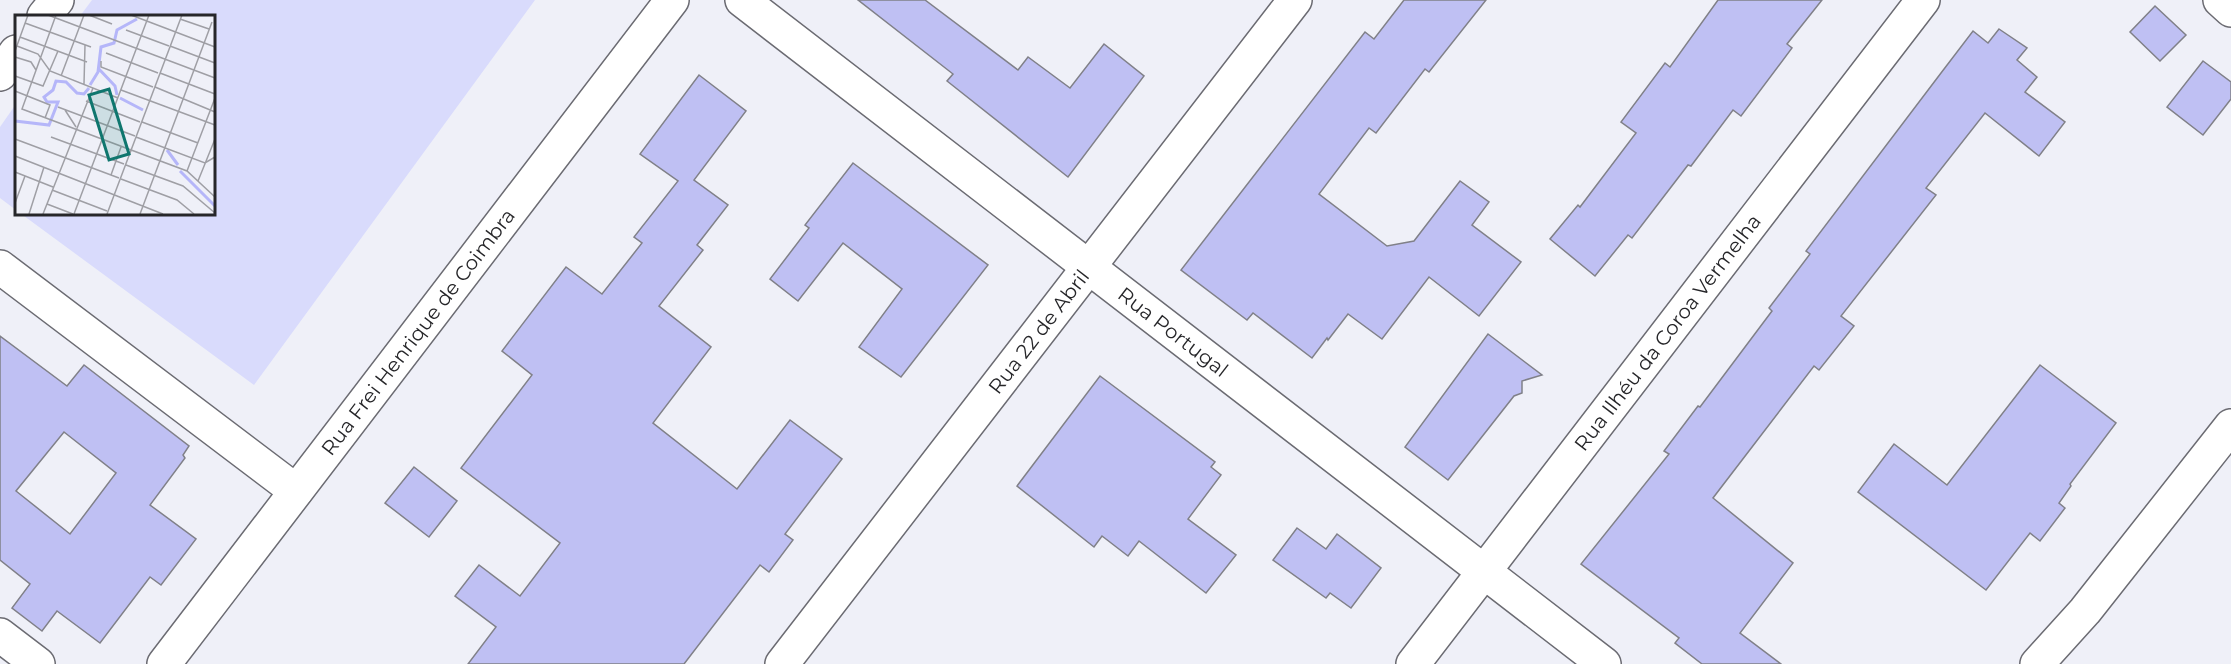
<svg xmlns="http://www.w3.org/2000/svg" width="2231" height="664" viewBox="0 0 2231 664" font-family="Montserrat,sans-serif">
	<rect width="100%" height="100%" fill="#eff0f8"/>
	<!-- green -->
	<g fill="#d9dbfc">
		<path d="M92,0H535L254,385L20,213H213V16H80Z"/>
		<path d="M16,104V210L0,198V127Z"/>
	</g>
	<!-- building -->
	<g fill="#bfc0f3" stroke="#808088" stroke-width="1.5" fill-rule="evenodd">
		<path d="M858,0H925L1018,70L1028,57L1070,88L1104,44L1144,76L1068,177L947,81L953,74Z"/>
		<path d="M1404,0H1486L1429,72L1425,69L1376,133L1369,128L1319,194L1387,246L1414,241L1460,181L1489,202L1472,225L1521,262L1479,316L1429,277L1382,339L1348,314L1328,340L1327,338L1312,358L1253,313L1247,320L1181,270L1365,32L1374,39Z"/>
		<path d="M1718,0H1822L1787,44L1792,48L1741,116L1733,110L1691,166L1688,165L1632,238L1628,235L1595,276L1550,239L1578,205L1580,207L1636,133L1621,122L1665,63L1670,67Z"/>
		<path d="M2155,6L2186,35L2160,61L2130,32Z"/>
		<path d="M1999,29L2027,48L2017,60L2037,77L2025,92L2065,122L2039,156L1985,113L1926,188L1936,195L1841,316L1854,326L1819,370L1814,366L1713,498L1793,563L1740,633L1781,664H1702L1675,643L1679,638L1581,564L1669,454L1664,451L1698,406L1700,407L1772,311L1769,308L1810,254L1806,251L1941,73L1973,31L1988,43Z"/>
		<path d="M2203,61L2231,82V99L2203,135L2167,107Z"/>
		<path d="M699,75L746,111L694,180L728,205L697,245L703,250L659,306L711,347L653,423L737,489L790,420L842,459L785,534L793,540L769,572L760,565L684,664H468L496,627L455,596L479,565L520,596L560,543L461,468L532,375L502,351L566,267L602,294L642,243L634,237L678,181L640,154Z"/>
		<path d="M853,163L988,265L901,377L859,347L902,289L843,243L798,301L770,279L809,228L805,225Z"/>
		<path d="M1488,334L1542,375L1522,381V393L1514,396L1448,480L1405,447Z"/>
		<path d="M0,336L67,386L84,365L189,446L183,455L185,458L150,505L196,539L161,585L150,577L100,643L57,611L42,631L12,608L30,584L0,560ZM64,432L116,473L70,534L16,491Z"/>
		<path d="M2040,365L2116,423L2070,484L2071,486L2059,503L2065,508L2040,541L2030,533L1986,590L1858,492L1894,444L1947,485Z"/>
		<path d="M1100,376L1215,462L1211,467L1221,475L1188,519L1236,555L1206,593L1139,541L1128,556L1102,536L1094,547L1017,486Z"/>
		<path d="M414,467L457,501L429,537L385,503Z"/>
		<path d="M1297,528L1326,549L1337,534L1381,568L1351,608L1330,593L1326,598L1273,560Z"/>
	</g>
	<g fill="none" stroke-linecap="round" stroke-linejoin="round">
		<defs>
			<g id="street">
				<path d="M2220,0L2231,10"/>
				<path d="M44,16L57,0"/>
				<path d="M0,74L16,52"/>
				<path d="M0,267L296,491"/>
				<path id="s1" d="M164,664L672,0"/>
				<path id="s2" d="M782,664L1295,0"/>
				<path id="s3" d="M1413,664L1923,0"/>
				<path d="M2037,664L2085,611L2231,426"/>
			</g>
			<g id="secondary">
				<path id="s4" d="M742,0L1604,664"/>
				<path d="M0,635L38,664"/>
			</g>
		</defs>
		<!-- street casing -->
		<use href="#street" stroke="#6b6b72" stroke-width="36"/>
		<!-- secondary casing -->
		<use href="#secondary" stroke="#6b6b72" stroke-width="36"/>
		<!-- street -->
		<use href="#street" stroke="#fff" stroke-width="33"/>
		<!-- secondary -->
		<use href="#secondary" stroke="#fff" stroke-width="33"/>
	</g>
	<g text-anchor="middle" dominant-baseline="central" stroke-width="5" stroke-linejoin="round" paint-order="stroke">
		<!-- street labels -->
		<g font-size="20" fill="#262629" stroke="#fff">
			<text stroke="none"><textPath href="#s1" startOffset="418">Rua Frei Henrique de Coimbra</textPath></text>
			<text stroke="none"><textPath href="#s2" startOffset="420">Rua 22 de Abril</textPath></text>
			<text stroke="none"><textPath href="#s4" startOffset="544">Rua Portugal</textPath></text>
			<text stroke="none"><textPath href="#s3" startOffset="418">Rua Ilhéu da Coroa Vermelha</textPath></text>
		</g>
	</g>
	<!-- overview -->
	<g transform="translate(15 15)">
		<rect width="200" height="200" fill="#eff0f8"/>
		<path fill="none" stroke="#b5b6f9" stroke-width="3" d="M83,53L100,71L102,80M75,70L83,57L86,32L99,28L102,15L122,4M105,83L128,95M0,106L34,110L43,87H32L29,82L38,75L41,66L51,67L62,78L69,79L74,73M152,135L163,150M165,156L200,191"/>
		<path fill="none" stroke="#9f9fa5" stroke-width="1.5" d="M33,0L200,63M41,0L7,94L172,156L200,182M74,0L97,9M116,0L200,32M165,4L194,14M10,8L76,32M111,15L154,31M5,22L72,47M2,31L23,39L35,56L103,83M155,31L200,48M0,36L13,0M91,38L143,58M0,42L16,47L21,55M86,46V52L138,72M145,58L200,79M0,61L28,71L43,36M46,61L69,0M69,69L70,30M140,72L200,97M106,75L200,110M0,76L35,90L30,103M71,86L125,107M43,92L120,121M50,95L61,112M127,107L183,128M36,122L109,149M121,122L190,148L200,142M0,124L104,163M0,141L148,199M111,150L168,171L200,198M172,156L200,83M0,157L38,172M96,160L106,132M106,164L162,185L179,199M183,166L200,124M37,175L92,196M0,188L10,161M32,189L58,199M14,199L29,152M28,199L78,73M59,199L134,0M92,199L167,0M125,199L197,7"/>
		<path fill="#0f766e" fill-opacity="0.15" stroke="#0f766e" stroke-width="3" d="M94,74L114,139L94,145L74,80Z"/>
		<rect width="200" height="200" fill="none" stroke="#262629" stroke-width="3"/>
	</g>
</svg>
